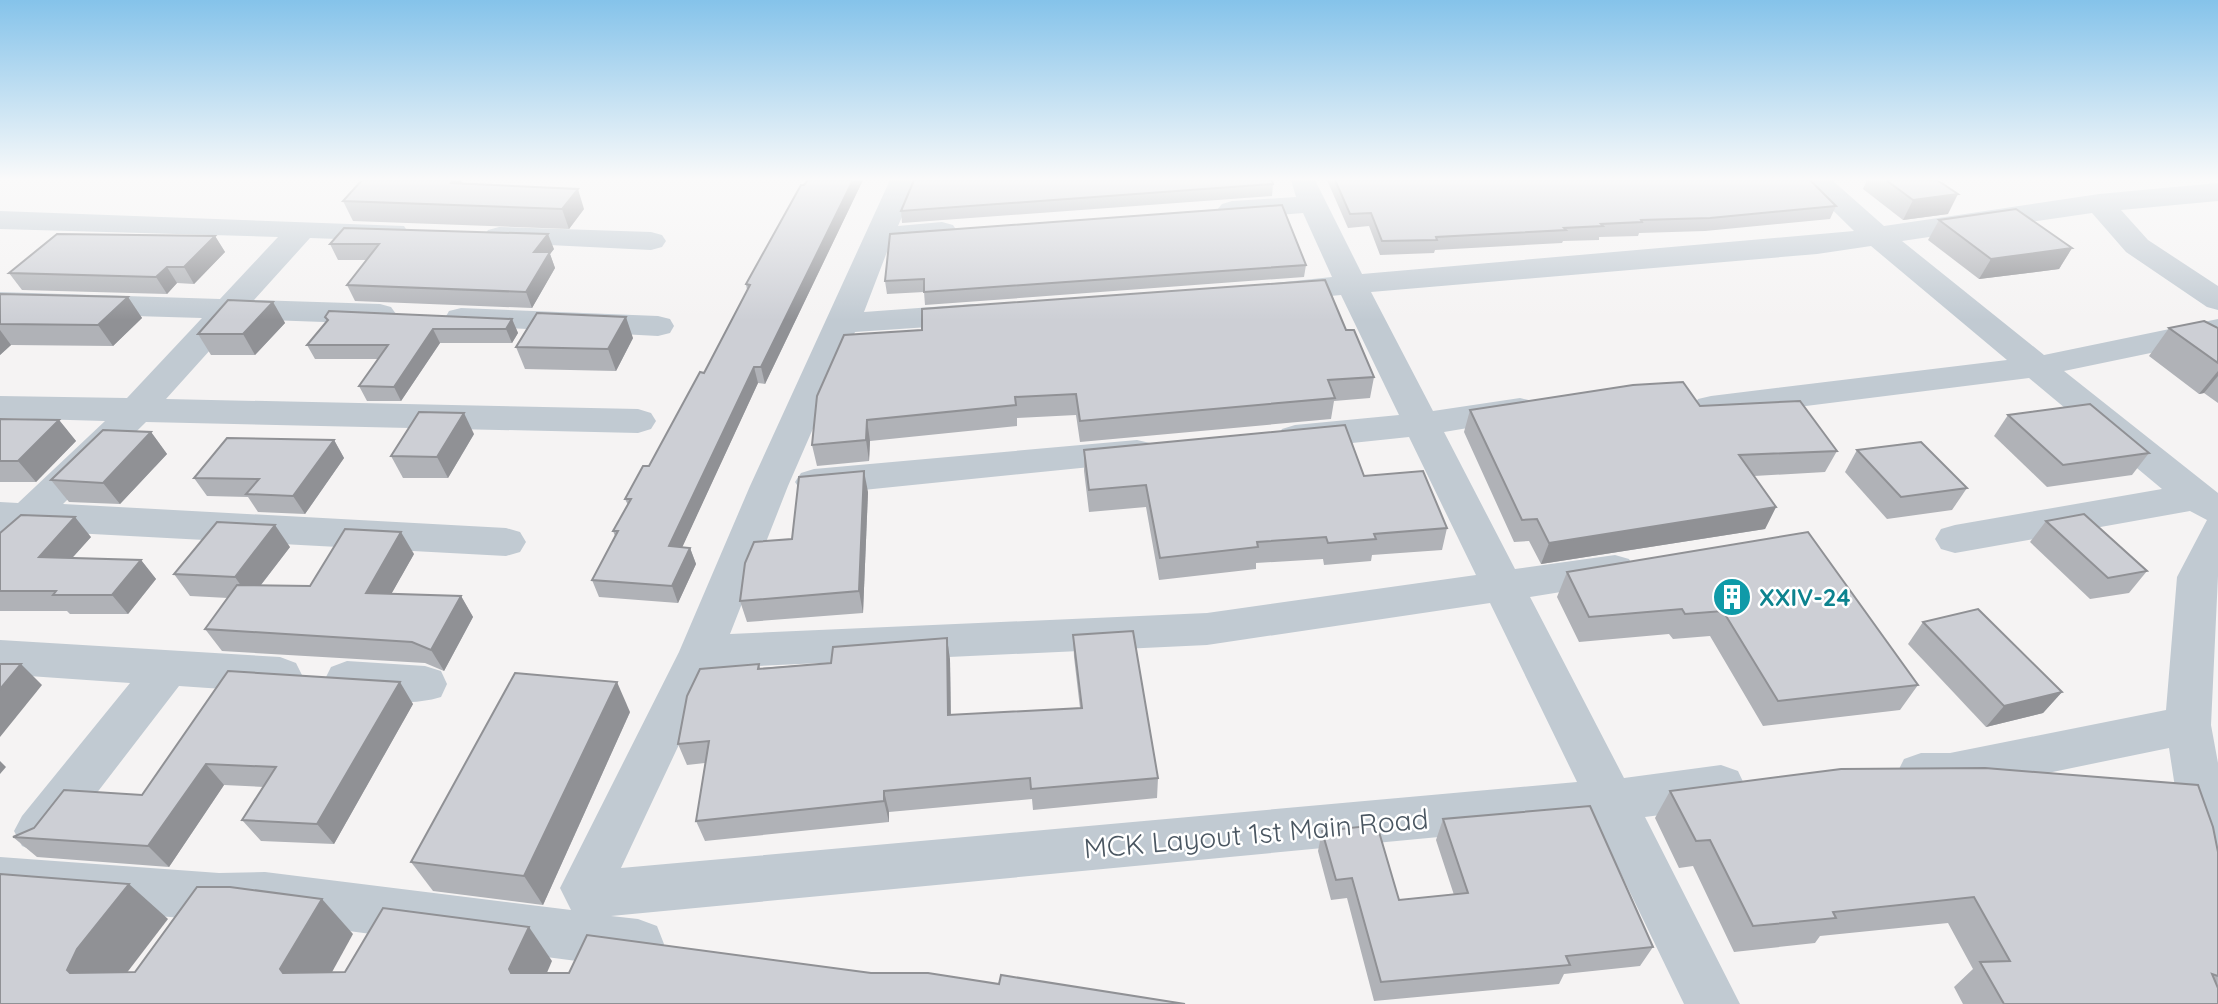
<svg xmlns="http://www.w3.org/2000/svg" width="2218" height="1004" viewBox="0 0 2218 1004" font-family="Quicksand,sans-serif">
	<rect width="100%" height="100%" fill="#f5f3f3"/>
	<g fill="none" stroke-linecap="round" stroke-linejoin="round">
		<!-- street -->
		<g fill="#c1cad2" fill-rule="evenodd">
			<path d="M890,180H918L898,226L942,222L953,225L957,231L953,237L890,244L864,312L973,304L984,307L989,314L984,321L973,324L855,332L788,486L730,634L1207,613L1476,575L1409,437L1295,449L1282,445L1277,437L1282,429L1295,425L1399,415L1341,295L1277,301L1266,298L1261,291L1266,284L1332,277L1303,213L1232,219L1222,216L1217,210L1222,204L1232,201L1296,197L1291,180H1315L1362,274L1854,231L1802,180H1832L1884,226L2099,194L2218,183V201L2121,210L2148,240L2218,286V310L2207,307L2126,252L2092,213L1902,241L2044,355L2218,319V339L2064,371L2218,493V576L2211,725L2218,763V923L2200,916L2192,899L2169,748L1950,793H1921L1904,787L1897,773L1904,759L1921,753H1950L2166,710L2177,577L2207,520L2190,511L1955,553L1941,549L1935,539L1941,529L1955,525L2162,489L2029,378L1711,418L1698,415L1693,407L1698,399L1711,396L2007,360L1871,246L1817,254L1371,292L1433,411L1520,398L1533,401L1538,409L1533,417L1444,432L1515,569L1615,555L1629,559L1635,570L1629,581L1530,597L1624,778L1721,765L1738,771L1745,786L1738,801L1721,807L1645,817L1740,1004H1684L1596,822L611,916L638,919L657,926L664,944L657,962L638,969L265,920L219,921L0,903V857L219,873L265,872L571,910L560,888L679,652L750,486ZM1490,603L1577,782L621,868L715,668L1207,645Z"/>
			<path d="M0,211L404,226L408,232L404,238L393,241L310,238L254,300L380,304L391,307L396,314L391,321L380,324L238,319L166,399L638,409L651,413L656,421L651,429L638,433L146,422L63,504L506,528L520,532L526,542L520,552L506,556L36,531L14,553L0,557V502L18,503L105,421L0,418V396L127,398L202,318L0,312V292L220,299L278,237L0,229Z"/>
			<path d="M499,227L651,232L662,235L666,241L662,247L651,250L488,242L484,236L488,230Z"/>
			<path d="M461,308L658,316L670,319L674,326L670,333L658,336L449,325L445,318L449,311Z"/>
			<path d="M1137,440L1150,443L1155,452L1150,461L814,495L801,491L795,482L801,473L814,469Z"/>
			<path d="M0,640L280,657L296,663L302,675L296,687L280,693L179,686L56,846L39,853L22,846L14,831L22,816L130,683L0,674Z"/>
			<path d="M347,661L425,666L441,671L447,684L441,697C410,707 362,702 331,691L325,679L331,667Z"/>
		</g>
	</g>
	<!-- wall -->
	<g fill="#b0b2b7">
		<path d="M362,180H461L462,183L584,209L569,229L353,221L343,201Z"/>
		<path d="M808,180H863L765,384L758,383L682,547L690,548L696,564L678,603L599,597L592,580L615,536L613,531L628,505L625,499L649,466L704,373L747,290L746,284Z"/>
		<path d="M1327,180H1810L1836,206L1830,219L1705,231L1639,233L1638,236L1599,237V240L1563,241L1562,243L1435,250L1434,253L1380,255L1369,226L1348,228Z"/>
		<path d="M1867,180H1937L1948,214L1903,220L1863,189Z"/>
		<path d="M1273,184L1272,196L902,223L901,211Z"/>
		<path d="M1939,220L2072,248L2059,269L1979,279L1928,240Z"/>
		<path d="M344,228L554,249L550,254L555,268L532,308L355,301L347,285L367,260H338L330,244Z"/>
		<path d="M890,234L1306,265L1304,277L925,305L924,292L887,294L885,281Z"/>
		<path d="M215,236L225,252L194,284L177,283L167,294L22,290L9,273Z"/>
		<path d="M0,294L128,297L142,318L113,346L11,345L0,355Z"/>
		<path d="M273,302L285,323L255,355H211L198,334Z"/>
		<path d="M325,317L512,319L518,333L512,343H440L401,401H367L359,386L378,359H315L307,345L327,321Z"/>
		<path d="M2169,328H2218V403L2204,393L2199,394L2149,356Z"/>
		<path d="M922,330H1346L1374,377L1370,398L1334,401L1331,419L1080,442L1076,415L1017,418V426L870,441L869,461L817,466L812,445Z"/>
		<path d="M633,338L616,371L525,369L516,347Z"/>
		<path d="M1700,406L1837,451L1825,472L1754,476L1776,507L1765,529L1541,564L1529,541L1514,542L1464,432L1470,410Z"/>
		<path d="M2008,415L2149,453L2132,475L2047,487L1994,436Z"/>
		<path d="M0,419L59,420L76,441L36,482H0Z"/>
		<path d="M151,432L167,454L120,504L69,502L51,480Z"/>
		<path d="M474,434L448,478H403L391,456Z"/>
		<path d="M334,440L344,458L305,514L258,512L248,497L207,496L194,478Z"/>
		<path d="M1084,450L1364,476L1447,528L1442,550L1372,555L1371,561L1324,565L1323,559L1256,563V569L1159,580L1146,507L1089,512L1084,471Z"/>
		<path d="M1857,450L1967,488L1952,510L1887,519L1845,472Z"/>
		<path d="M868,492L863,613L747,622L740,601L792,539Z"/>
		<path d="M2046,521L2147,571L2129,593L2090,599L2030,542Z"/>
		<path d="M1808,532L1918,685L1900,710L1763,726L1710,636L1673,639L1669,634L1579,642L1557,597L1567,572Z"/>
		<path d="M0,533L91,537L72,558L141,560L156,579L128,614H70L67,611H0Z"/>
		<path d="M290,547L261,585L310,586L414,554L391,594L461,596L473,617L444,671L425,663L222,651L205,629L228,598L190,596L174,574Z"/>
		<path d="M1923,622L2062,692L2043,713L1986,727L1908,644Z"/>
		<path d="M1073,635L1158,778L1157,798L1033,810L1032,799L889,812V822L705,841L696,821L705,763L687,765L678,744L759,664L760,668L831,663L947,638L950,660L951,715L1080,708L1074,657Z"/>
		<path d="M228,671L413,704L334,844L261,841L242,820L264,787L224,785L169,867L37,857L13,837L142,795Z"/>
		<path d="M630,712L543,905L433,891L411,862Z"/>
		<path d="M1670,791L2218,852V1004H1963L1954,987L1973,969L1948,923L1820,936L1815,943L1734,952L1693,866L1679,868L1655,818Z"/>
		<path d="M1443,819L1653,947L1640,966L1564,974L1559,984L1374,1001L1347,898L1331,900L1318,851L1322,831L1399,900L1454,895L1436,840Z"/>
	</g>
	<!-- shaded-wall -->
	<g fill="#909195">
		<path d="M453,180H461L466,193L451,183Z"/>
		<path d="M853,180H863L765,384L761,367Z"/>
		<path d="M578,189L584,209L569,229L562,209Z"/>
		<path d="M1958,194L1948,214L1903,220L1913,200Z"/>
		<path d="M548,234L554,249L550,254L555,268L532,308L526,292L534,252Z"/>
		<path d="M215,236L225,252L194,284L184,267Z"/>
		<path d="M2072,248L2059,269L1979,279L1991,259Z"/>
		<path d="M167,267L177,283L167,294L156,277Z"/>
		<path d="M128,297L142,318L113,346L98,325Z"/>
		<path d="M273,302L285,323L255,355L243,334Z"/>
		<path d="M626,317L633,338L616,371L608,349Z"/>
		<path d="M512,319L518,333L512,343L506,329Z"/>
		<path d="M433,329L440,343L401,401L394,387Z"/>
		<path d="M0,330L11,345L0,355Z"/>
		<path d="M754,367L758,383L675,563L669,546Z"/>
		<path d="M2218,371V376L2204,393L2199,394Z"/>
		<path d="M464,413L474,434L448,478L437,457Z"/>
		<path d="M59,420L76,441L36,482L18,461Z"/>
		<path d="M867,420L870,441L869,461L866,440Z"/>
		<path d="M151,432L167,454L120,504L103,483Z"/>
		<path d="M334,440L344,458L305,514L293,496Z"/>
		<path d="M864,471L868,492L863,613L859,591Z"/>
		<path d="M1776,507L1765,529L1541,564L1549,543Z"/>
		<path d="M75,517L91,537L56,576L39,557Z"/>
		<path d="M275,525L290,547L250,599L235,577Z"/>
		<path d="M401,532L414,554L380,614L366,593Z"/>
		<path d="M690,548L696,564L678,603L672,586Z"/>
		<path d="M141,560L156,579L128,614L112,595Z"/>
		<path d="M461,596L473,617L444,671L431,650Z"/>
		<path d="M947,638L950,660L951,737L948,715Z"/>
		<path d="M21,664L42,685L0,737V689Z"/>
		<path d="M400,682L413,704L334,844L317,824Z"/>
		<path d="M617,682L630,712L543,905L524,876Z"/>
		<path d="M2062,692L2043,713L1986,727L2004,706Z"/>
		<path d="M0,761L6,767L0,774Z"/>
		<path d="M206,764L224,785L169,867L148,846Z"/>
		<path d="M884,791L889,812V822L884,801Z"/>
		<path d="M129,884L168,919L119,983L70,973L67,970L77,949Z"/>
		<path d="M322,899L353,934L315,1003L283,973L280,969Z"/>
		<path d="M529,927L552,961L534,1003L509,969Z"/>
	</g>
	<!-- building -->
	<g fill="#cdcfd5" stroke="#909195" stroke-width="2">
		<path d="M362,180H453L451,183L578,189L562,209L343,201Z"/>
		<path d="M808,180H853L761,367H754L669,546L690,548L672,586L592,580L618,531H613L631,499H625L643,466H649L700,372L704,373L750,285L746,284L801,185H804Z"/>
		<path d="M914,180H1272L1273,184L901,211Z"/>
		<path d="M1335,180H1810L1836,206L1710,218L1641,220L1642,222L1601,224L1603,226L1564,228L1566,230L1436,237L1437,240L1382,241L1371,213L1350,214Z"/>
		<path d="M1886,180H1937L1958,194L1913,200Z"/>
		<path d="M1282,205L1306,265L924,292V279L885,281L890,234Z"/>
		<path d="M2016,209L2072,248L1991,259L1939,220Z"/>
		<path d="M344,228L548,234L534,252H550L526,292L347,285L379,244H330Z"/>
		<path d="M57,234L215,236L184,267H167L156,277L9,273Z"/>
		<path d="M1325,280L1346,330H1354L1374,377L1328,380L1335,398L1080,421L1076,394L1015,397L1016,405L867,420L866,440L812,445L817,396L844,335L922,330V309Z"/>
		<path d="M0,294L128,297L98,325L0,324Z"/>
		<path d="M228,300L273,302L243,334H198Z"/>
		<path d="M329,311L512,319L506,329H433L394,387L359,386L388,345H307L328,320L325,317Z"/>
		<path d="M537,313L626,317L608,349L516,347Z"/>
		<path d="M2204,321L2218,328V363L2169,328Z"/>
		<path d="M1683,382L1700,406L1800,401L1837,451L1739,455L1776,507L1549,543L1537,519L1522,520L1470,410L1633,385Z"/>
		<path d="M2090,404L2149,453L2063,465L2008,415Z"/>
		<path d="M419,412L464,413L437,457L391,456Z"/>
		<path d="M0,419L59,420L18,461H0Z"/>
		<path d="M1345,425L1364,476L1423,471L1447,528L1374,534L1376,539L1328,543L1326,537L1257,542L1258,547L1160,558L1146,485L1089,490L1084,450Z"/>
		<path d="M103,430L151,432L103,483L51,480Z"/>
		<path d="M227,438L334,440L293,496L246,494L259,479L194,478Z"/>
		<path d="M1921,442L1967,488L1901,497L1857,450Z"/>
		<path d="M864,471L859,591L740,601L745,563L754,542L792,539L799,477Z"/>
		<path d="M2084,514L2147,571L2108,578L2046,521Z"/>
		<path d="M21,515L75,517L39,557L141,560L112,595H53L56,591H0V533Z"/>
		<path d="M217,522L275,525L235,577L174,574Z"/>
		<path d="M345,529L401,532L366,593L461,596L431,650L412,642L205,629L237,585L310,586Z"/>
		<path d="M1808,532L1918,685L1778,701L1723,611L1685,614L1682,609L1589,617L1567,572Z"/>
		<path d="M1978,609L2062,692L2004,706L1923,622Z"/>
		<path d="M1133,631L1158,778L1031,789L1030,778L884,791V801L696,821L709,741L678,744L687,696L700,669L759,664L758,669L831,663L833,647L947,638L948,715L1082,708L1073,635Z"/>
		<path d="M0,664H21L0,689Z"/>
		<path d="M228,671L400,682L317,824L242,820L276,767L206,764L148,846L13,837L34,828L64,790L142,795Z"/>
		<path d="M515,673L617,682L524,876L411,862Z"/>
		<path d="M1985,768L2198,785L2213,827L2218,852V976L2212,974L2218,988V1004H2004L1980,962L2010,961L1974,897L1833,912L1836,918L1753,926L1710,840L1696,841L1670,791L1841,769Z"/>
		<path d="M1590,806L1653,947L1566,956L1570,965L1381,982L1352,878L1336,880L1322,831L1377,825L1399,900L1468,893L1443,819Z"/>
		<path d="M0,874L129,884L77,949L67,970L70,973L135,972L197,887H230L322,899L280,969L283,973L345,972L383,908L529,927L509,969L511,973H569L587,935L871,973H928L999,984L1001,975L1185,1004H0Z"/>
	</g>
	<!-- sky -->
	<linearGradient id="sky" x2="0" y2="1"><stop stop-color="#85c3ea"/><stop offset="0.56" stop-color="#fafafa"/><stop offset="1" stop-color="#fafafa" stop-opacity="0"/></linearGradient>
	<rect width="2218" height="320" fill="url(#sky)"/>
	<!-- icons -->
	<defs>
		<symbol id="building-disc" viewBox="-11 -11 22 22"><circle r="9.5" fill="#0f9aa8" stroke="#fff"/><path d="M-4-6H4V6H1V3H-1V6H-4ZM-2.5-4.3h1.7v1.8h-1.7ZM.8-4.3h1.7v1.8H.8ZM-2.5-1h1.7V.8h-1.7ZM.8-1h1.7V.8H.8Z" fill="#fff"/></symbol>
	</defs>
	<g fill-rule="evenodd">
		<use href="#building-disc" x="1710" y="575" width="44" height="44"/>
	</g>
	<g text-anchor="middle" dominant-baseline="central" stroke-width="5" stroke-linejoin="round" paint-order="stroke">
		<!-- culture labels -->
		<g font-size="24" font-weight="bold" fill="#0d838f" stroke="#fff" text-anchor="start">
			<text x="1759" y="597">XXIV-24</text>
		</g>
		<!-- near-street labels -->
		<g font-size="28" fill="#4a5661" stroke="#fff">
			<text transform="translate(1256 833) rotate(-5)">MCK Layout 1st Main Road</text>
		</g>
	</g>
</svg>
